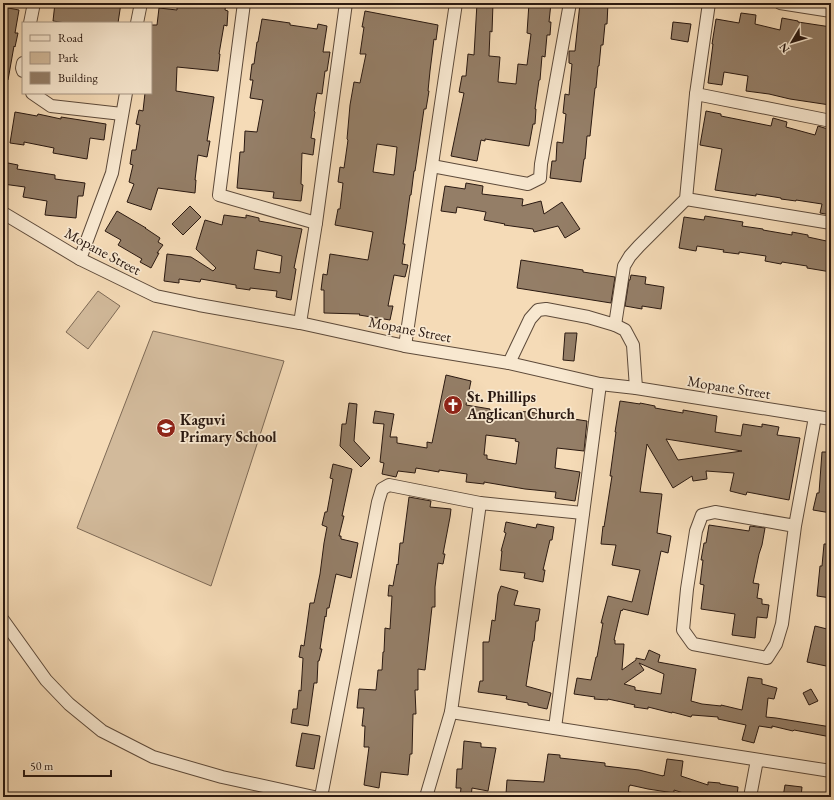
<svg xmlns="http://www.w3.org/2000/svg" width="834" height="800" viewBox="0 0 834 800" font-family="'EB Garamond',serif">
	<rect width="100%" height="100%" fill="#f5dbb7"/>
	<filter id="stains"><feTurbulence type="fractalNoise" baseFrequency=".005" numOctaves="4"/><feColorMatrix values="0 0 0 0 .2 0 0 0 0 .09 0 0 0 0 .02 0 0 0 .5 -.17"/></filter>
	<radialGradient id="worn" r=".72"><stop offset=".6" stop-color="#630" stop-opacity="0"/><stop offset="1" stop-color="#630" stop-opacity=".3"/></radialGradient>
	<!-- green -->
	<g fill="#d2ba9b" stroke="#7e6a56">
		<path d="M98,291L120,306L88,349L66,332Z"/>
		<path d="M153,331L284,361L211,586L77,528Z"/>
	</g>
	<!-- building -->
	<g fill="#947e67" stroke="#2a1911" fill-rule="evenodd">
		<path d="M55,3H121L118,23H66L53,21Z"/>
		<path d="M177,3H226L225,10L228,11L227,26L224,25L219,54H220L218,71L177,67L176,91L214,97L207,141H210L207,157L198,155L195,180H196L195,193L158,188L151,210L127,202L134,184L129,182L133,165L130,164L132,150H136L140,125L136,124L139,110L143,111L145,93H151V25H157L159,8L177,10Z"/>
		<path d="M477,3H493L492,32L490,31L489,56L500,57L498,82L516,84L518,64L527,65L531,34L527,33L529,3H551L549,22H551L550,35H547L545,57L542,56L540,80H539L535,109H536L535,124H533L529,146L485,139V141L481,140L477,161L451,156L464,93L459,92L462,76H466L468,54L474,55Z"/>
		<path d="M580,3H608L607,24H605L603,45H601L599,66H598L596,88H595L590,136H587L585,159H584L581,182L550,178L552,161H556L557,142L563,143L566,114L563,113L565,94L569,95L572,64L569,63V51H575Z"/>
		<path d="M3,7L19,10L15,33H18L15,47L14,46L8,80L3,79Z"/>
		<path d="M365,11L438,25L436,40L434,39L430,71L428,91H429L426,109H424L415,171H414L411,195H410L406,224L403,244H405L402,264L408,265L405,277L394,275L388,306H393L390,320L359,315L360,314L324,313V290H321L323,274L327,275L330,254L368,260L373,232L335,225L338,209H340L343,183L338,182L340,167L344,168L348,140L347,139L350,105L354,82L360,83L366,54H360L364,27H362ZM377,144L397,147L394,175L373,172Z"/>
		<path d="M741,13L756,15L755,24L780,30L782,18L798,21V22L831,27V99L830,105L790,99L769,94L746,91L748,76L724,72L722,85L708,83L713,44H712L716,19L739,23Z"/>
		<path d="M262,19L290,23V25L317,29L318,24L327,26L323,52H330L327,71H325L322,94L317,93L314,111L315,112L311,138L315,139L313,155L302,153L301,184L303,185L301,201L273,198L274,192L237,188L240,152H244L245,131L257,132L263,100L250,98L253,80H250L252,64H254L257,42H258Z"/>
		<path d="M673,22L691,24L688,42L671,39Z"/>
		<path d="M706,111L721,114V116L771,126L773,118L787,122L786,127L815,135L818,126L831,130V215L820,213L822,204L796,200V201L781,199V198L756,194V196L715,190L722,149L700,145Z"/>
		<path d="M15,112L37,116L38,114L61,119V117L106,124L104,140L90,138L87,159L53,153L54,148L24,142V145L10,143Z"/>
		<path d="M3,162L18,165L17,169L55,175V179L85,183L83,196H78L76,218L45,215L47,201L23,197L25,187L3,184Z"/>
		<path d="M466,183L483,186L482,194L523,199L522,206L541,201L544,214L562,202L580,229L565,238L558,226L534,232L533,229L504,225L505,224L484,220L486,212L457,207L456,213L441,211L445,186L465,189Z"/>
		<path d="M190,206L201,217L183,235L172,224Z"/>
		<path d="M117,211L146,228H145L160,238L158,242L163,245L157,253H159L151,268L140,262L142,259L118,245L121,240L105,231Z"/>
		<path d="M224,215L246,218V215L259,218V221L302,229L294,268L296,269L291,300L276,297L277,291L250,288V290L236,288V285L201,279L200,282L179,279V283L164,281L167,254L191,257L213,271L216,268L196,249L205,220L222,225ZM257,250L282,256L280,273L254,269Z"/>
		<path d="M705,216L743,222L742,226L763,229V230L792,235V232L808,235V237L831,242V272L807,268V266L782,262L781,264L765,261L766,256L739,252V254L723,252L724,250L697,246L696,251L679,248L684,217L704,220Z"/>
		<path d="M521,260L583,270V272L615,277L611,303L517,288Z"/>
		<path d="M631,275L646,277L645,284L664,287L661,309L642,306V309L625,306L629,280H630Z"/>
		<path d="M565,333H577L574,361L563,360Z"/>
		<path d="M446,375L471,381L466,405L490,409V411L518,413V411L528,412L560,416V417L587,421L584,451L557,448L555,468L580,472L575,501L555,498L556,492L525,489L484,482V484L466,482L467,474L439,470V472L416,468L415,473L398,471L396,477L382,474L384,463L380,462L384,424L373,423L375,411L394,414L390,437H397V443L427,448V442L432,443ZM486,435L516,439L515,441L519,442L516,464L487,459V455H484Z"/>
		<path d="M620,401L640,404V403L655,406V408L683,413V410L717,416L715,432L741,436L743,424L762,427V424L779,427L777,435L800,438L789,500L747,492L746,495L730,491L734,473L706,471L707,479L693,481L692,476L673,488L647,444L640,492L662,494L657,533L671,536L668,553L661,551L648,615L623,609L622,611L621,610L614,640H615V644H624L622,670L636,660V658L645,660L649,650L660,655L658,662L696,669L691,701L702,704L721,706V705L742,710L748,677L762,679V684L777,688L774,699L768,698L766,717L776,718L831,727V737L794,730L793,731L772,726V728L759,726L754,743L742,740L746,725L718,719V717L692,715L691,717L672,712V713L648,707V709L634,707L635,705L608,699V700L594,699L595,697L574,694L577,678L591,680L596,657H597L603,623H601L608,596L632,602L640,570L612,565L616,545L601,544L603,526L604,527L612,476H610L616,432H615ZM666,439L742,451L678,460ZM639,663L664,674L661,694L635,690V687L624,684L644,670Z"/>
		<path d="M349,403L357,404L354,441L370,458L361,467L340,446L342,424H346Z"/>
		<path d="M822,452H831V513L813,510L817,493H819Z"/>
		<path d="M333,464L352,469L342,516H344L339,536H341V539L358,543L351,578L336,574L329,608H327L326,617L325,616L320,649H322L319,661H318L317,683H314L308,726L291,723L293,709H297L299,690L301,691L303,658L299,657L301,645L304,646L310,603H314L320,574L324,543L327,527L322,525L325,512H327L333,479L330,478Z"/>
		<path d="M409,497L431,501L430,507L451,509L450,517L443,554H445L443,564L438,563L435,587V607H432L425,670L418,669V690H415L416,714H413L412,754H410L408,775L381,772L379,788L364,785L369,747H364L365,726H362L364,708H357L359,689L376,690L378,670H382L383,652H384L385,628L390,629L392,596H388L389,585L393,586L397,564L398,565L400,543H403Z"/>
		<path d="M506,522L536,528L537,524L554,527L552,540H550L543,570H545L543,582L524,578L525,573L500,570L502,551H501L506,533L504,532Z"/>
		<path d="M709,525L749,531L750,526L765,528L762,545L759,554L753,583L759,584L757,598L762,599V604L769,605L767,618L757,617L755,638L732,635L735,614L701,609L704,585L700,584L703,560H701L704,543H706Z"/>
		<path d="M824,544H831V598L817,596L820,566H822Z"/>
		<path d="M501,586L518,591L514,605L540,609L538,621H536L534,641H533L526,686L551,693L547,709L528,705V703L506,699L507,696L478,692L480,681H483V642H489L492,620L495,621L498,594Z"/>
		<path d="M815,626L831,630V667L807,662Z"/>
		<path d="M811,689L818,701L809,705L803,693Z"/>
		<path d="M302,733L320,736L314,769L296,766Z"/>
		<path d="M464,741L481,743V747L496,748L488,791L472,788L471,797H460L461,788H456L457,769H462Z"/>
		<path d="M548,754L560,755V758L605,763V766L639,770L663,776V775L664,776L667,759L683,761L681,776L708,785V782L720,783V784L738,787L737,797H696L674,790V793L648,789L630,785V786H629L628,797H521L522,796L506,794L507,780L544,782Z"/>
		<path d="M785,785L802,787L801,797H783Z"/>
	</g>
	<g fill="none" stroke-linecap="round" stroke-linejoin="round">
		<defs>
			<g id="minor">
				<path d="M244,3L219,195L316,223"/>
				<path d="M780,3L831,11"/>
				<path d="M30,23L34,3"/>
				<path d="M137,23L141,3"/>
				<path d="M23,63L22,68L23,71"/>
				<path d="M32,93L51,106L122,114"/>
				<path d="M696,94L831,121"/>
				<path d="M432,166L528,184L540,178L541,164L570,3"/>
				<path d="M686,199L831,223"/>
				<path d="M3,213L80,259L156,296L199,305L300,323L405,346L509,363L600,384L636,388L831,419"/>
				<path d="M80,259L112,173L126,93"/>
				<path d="M300,323L316,223L346,3"/>
				<path d="M615,325L624,266L630,256L639,246L686,199L696,94L709,3"/>
				<path d="M405,346L456,3"/>
				<path d="M509,363L530,319L538,310L546,309L588,317L615,325L625,330L633,345L636,388"/>
				<path d="M583,513L480,503L451,712L831,771"/>
				<path d="M795,526L715,512L702,515L696,531L687,589L683,630L693,644L767,658L776,644L782,624L795,526L815,417"/>
				<path d="M3,620L46,680L69,704L102,731L153,757L222,777L314,797"/>
				<path d="M555,728L600,384"/>
				<path d="M321,797L378,502L382,489L389,485L480,503"/>
				<path d="M426,797L451,712"/>
				<path d="M750,797L757,760"/>
			</g>
		</defs>
		<!-- minor casing -->
		<use href="#minor" stroke="#5d4a3a" stroke-width="14"/>
		<!-- minor -->
		<use href="#minor" stroke="#f8e8d0" stroke-width="12"/>
	</g>
	<!-- icons -->
	<defs>
		<symbol id="church-disc" viewBox="-11 -11 22 22"><circle r="9.5" fill="#8f2418" stroke="#f8e8d0"/><path d="M-1.2-6h2.4v3.5h3.3v2.4h-3.3V6h-2.4V-.1h-3.3v-2.4h3.3Z" fill="#fff"/></symbol>
		<symbol id="school-disc" viewBox="-11 -11 22 22"><circle r="9.5" fill="#8f2418" stroke="#f8e8d0"/><path d="M0-5L7-2L0 1L-7-2ZM-4 1L0 2.5L4 1V4Q0 6-4 4Z" fill="#fff"/></symbol>
	</defs>
	<g fill-rule="evenodd">
		<use href="#church-disc" x="442" y="394" width="22" height="22"/>
		<use href="#school-disc" x="155" y="417" width="22" height="22"/>
	</g>
	<g text-anchor="middle" dominant-baseline="central" stroke-width="3.5" stroke-linejoin="round" paint-order="stroke">
		<!-- street labels -->
		<g font-size="15" fill="#2a1911" stroke="#f8e8d0">
			<text transform="translate(103 251) rotate(28)">Mopane Street</text>
			<text transform="translate(410 329) rotate(11)">Mopane Street</text>
			<text transform="translate(729 387) rotate(9)">Mopane Street</text>
		</g>
		<!-- poi labels -->
		<g font-size="15" font-weight="bold" fill="#2a1911" stroke="#f8e8d0" text-anchor="start">
			<text x="467" y="396">St. Phillips<tspan x="467" dy="17">Anglican Church</tspan></text>
			<text x="180" y="419">Kaguvi<tspan x="180" dy="17">Primary School</tspan></text>
		</g>
	</g>
	<!-- margin -->
	<rect width="834" height="800" fill="none" stroke="#f5dbb7" stroke-width="16"/>
	<rect x="4" y="4" width="826" height="792" fill="none" stroke="#2a1911" stroke-width="2"/>
	<rect x="8" y="8" width="818" height="784" fill="none" stroke="#2a1911"/>
	<!-- legend -->
	<rect x="22" y="22" width="130" height="72" fill="#f8e8d0" stroke="#a69584"/>
	<rect x="30" y="35" width="20" height="6" fill="#f8e8d0" stroke="#a69584"/>
	<text x="58" y="42" font-size="12" fill="#2a1911">Road</text>
	<rect x="30" y="52" width="20" height="12" fill="#d2ba9b" stroke="#a69584"/>
	<text x="58" y="62" font-size="12" fill="#2a1911">Park</text>
	<rect x="30" y="72" width="20" height="12" fill="#947e67" stroke="#a69584"/>
	<text x="58" y="82" font-size="12" fill="#2a1911">Building</text>
	<!-- north arrow -->
	<g transform="translate(792 42) rotate(232)" stroke="#f8e8d0" stroke-width="3" paint-order="stroke">
	<path d="M0-3L7 15L0 10L-7 15Z" fill="#2a1911"/>
	<text y="-6" font-size="11" font-weight="bold" text-anchor="middle" fill="#2a1911">N</text>
	</g>
	<!-- scale -->
	<path d="M24 770v6h87v-6" fill="none" stroke="#2a1911" stroke-width="2"/>
	<text x="30" y="770" font-size="12" fill="#2a1911" stroke="#f8e8d0" stroke-width="3" paint-order="stroke">50 m</text>
	<rect width="100%" height="100%" filter="url(#stains)"/>
	<rect width="100%" height="100%" fill="url(#worn)"/>
</svg>
